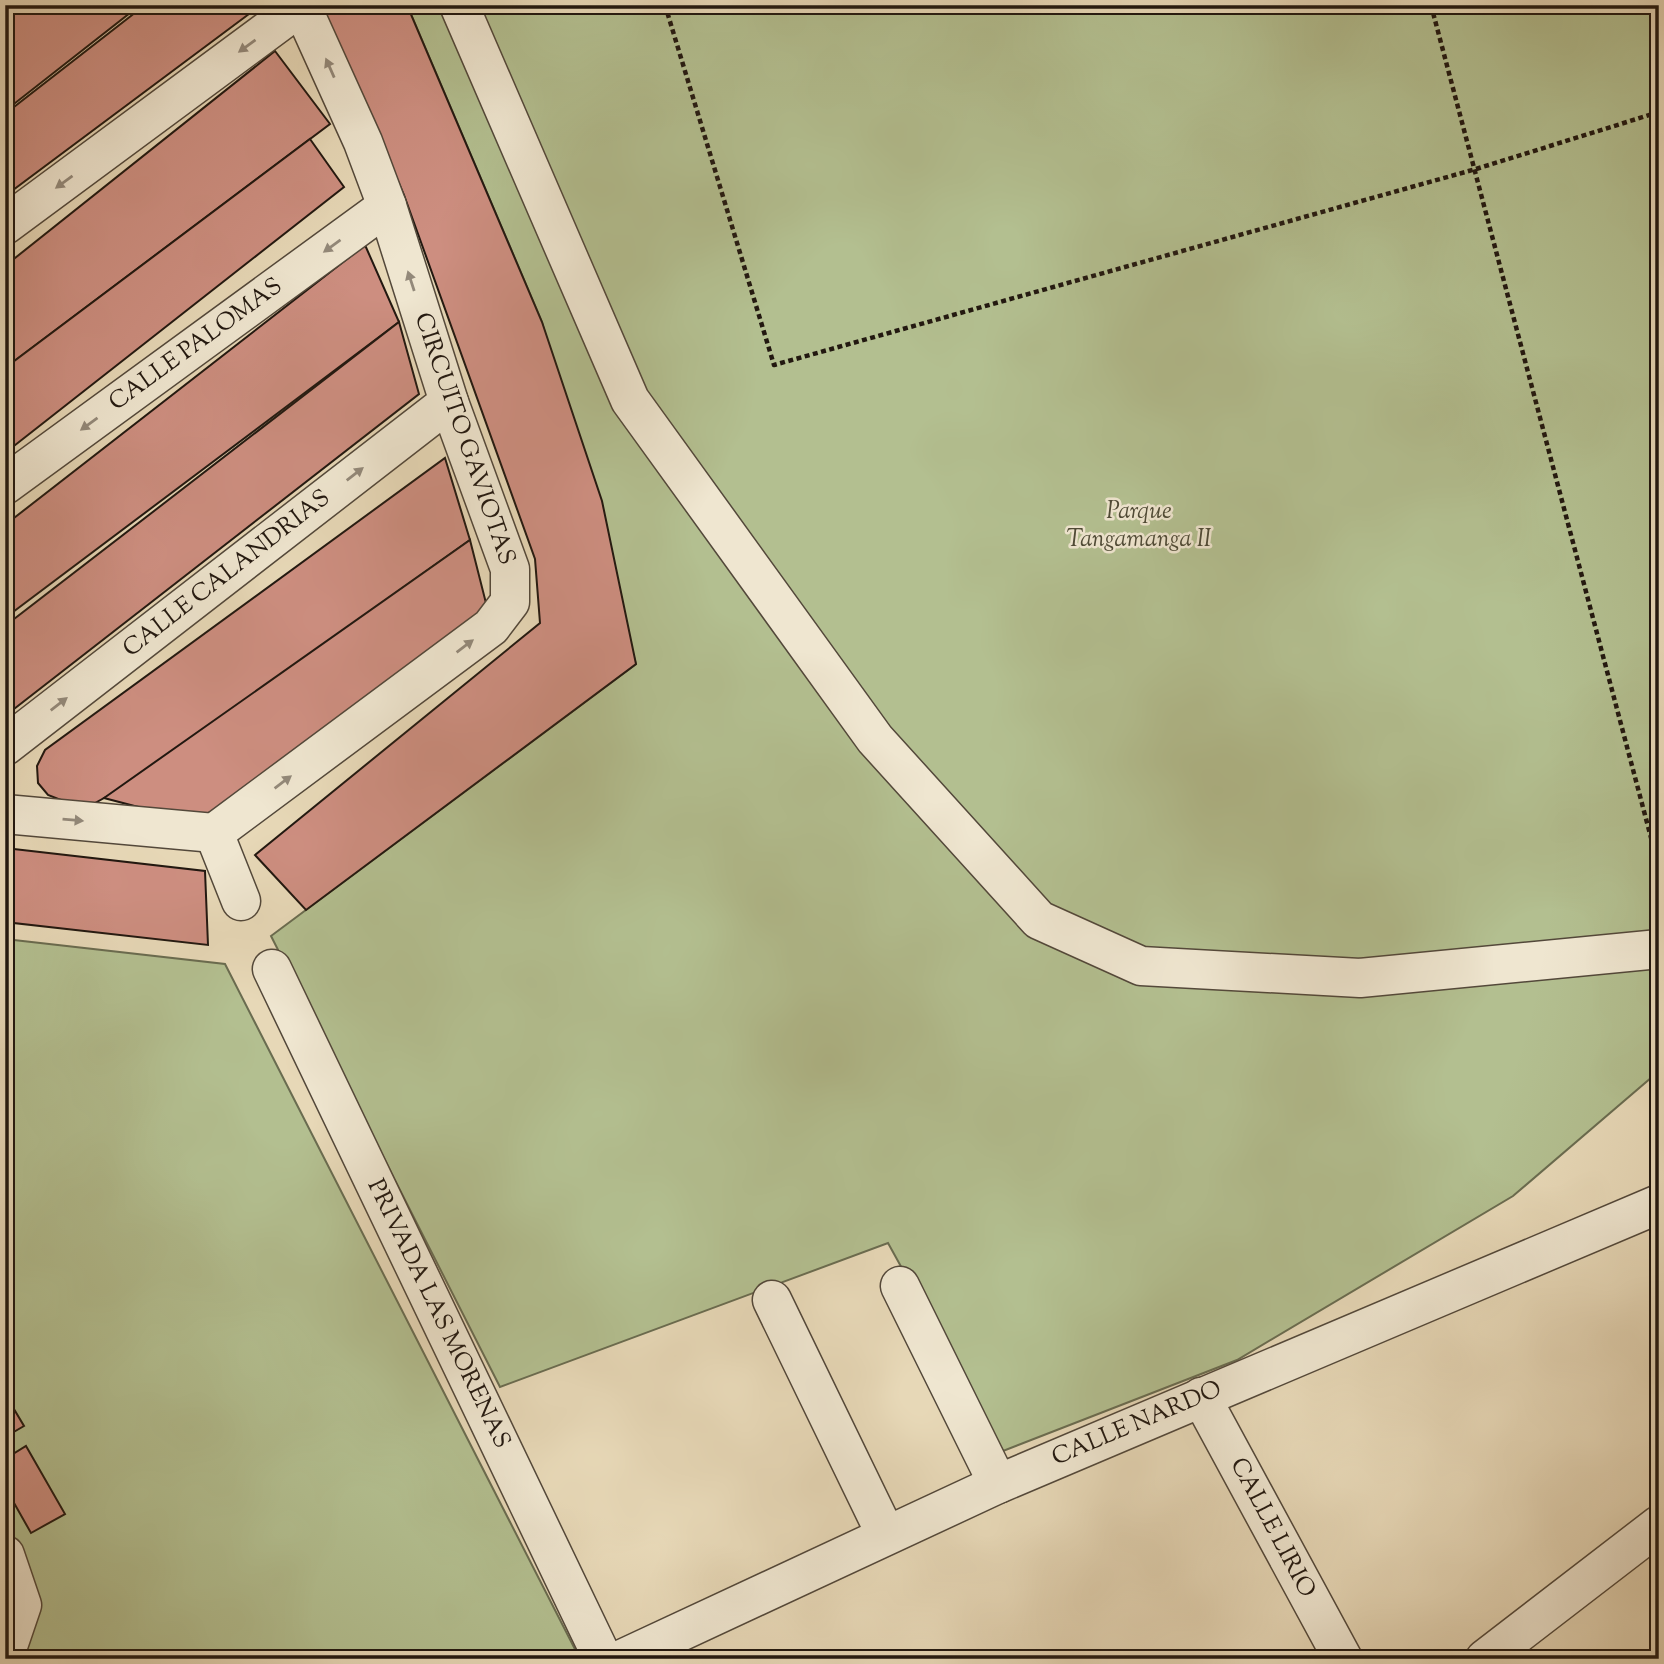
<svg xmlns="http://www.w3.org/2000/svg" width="1664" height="1664" viewBox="0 0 1664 1664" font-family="'Sorts Mill Goudy',serif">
	<rect width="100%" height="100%" fill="#e7d8b7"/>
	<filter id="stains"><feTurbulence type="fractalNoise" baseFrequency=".00286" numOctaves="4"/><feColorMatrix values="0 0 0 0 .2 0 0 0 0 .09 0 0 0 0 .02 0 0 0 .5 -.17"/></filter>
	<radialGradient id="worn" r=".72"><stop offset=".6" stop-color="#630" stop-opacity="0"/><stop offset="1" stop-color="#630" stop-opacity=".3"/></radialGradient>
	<!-- green -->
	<g fill="#b3bf90" stroke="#6a6c50" stroke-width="2">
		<path d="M407,5H1659V1071L1513,1196L1237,1360L1003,1451L888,1243L500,1387L271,936L636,664L542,322Z"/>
		<path d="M5,939L225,964L580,1659H5Z"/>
	</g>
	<!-- building -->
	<g fill="#cd8e80" stroke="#221810" stroke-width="2">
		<path d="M8,5H132L135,9L5,111Z"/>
		<path d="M145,5H250L253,11L5,196V114Z"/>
		<path d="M322,5H407L542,322L602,501L636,664L306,910L255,855L540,623L535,559L404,195Z"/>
		<path d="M275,51L330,124L5,368V266Z"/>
		<path d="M310,139L344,187L5,453V368Z"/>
		<path d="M365,245L399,322L5,618V525Z"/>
		<path d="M399,322L419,394L5,716V626Z"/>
		<path d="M445,458L470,540L122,788L95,803L66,802L48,795L38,783L37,766L45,750Z"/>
		<path d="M470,540L487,607L207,825L104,798Z"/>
		<path d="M5,848L205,871L208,945L5,922Z"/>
		<path d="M5,1394L24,1426L5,1437Z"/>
		<path d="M26,1446L65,1514L31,1533L5,1487V1459Z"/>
	</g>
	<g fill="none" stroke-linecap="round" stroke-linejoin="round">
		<defs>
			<g id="minor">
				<path d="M459,5L630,400L875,739L1039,920L1141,966L1360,978L1659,949"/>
				<path d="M5,225L301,6"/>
				<path d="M5,485L387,206"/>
				<path d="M5,746L449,402"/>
				<path d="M5,814L214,833L491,627L510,602V569L449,402L387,206L363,142L301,5"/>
				<path d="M214,833L241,901"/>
				<path d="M272,969L603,1659"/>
				<path d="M900,1286L998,1484"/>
				<path d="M772,1300L886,1535"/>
				<path d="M1201,1397L1343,1659"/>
				<path d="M5,1555L22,1605L5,1655"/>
				<path d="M622,1659L998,1484L1659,1204"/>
				<path d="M1485,1659L1659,1525"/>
			</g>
		</defs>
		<!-- minor casing -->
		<use href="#minor" stroke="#53483a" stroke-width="41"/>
		<!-- path -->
		<g stroke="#221810" stroke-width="4.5" stroke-dasharray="5 3.5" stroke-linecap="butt">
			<path d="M665,5L774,365L1476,169L1659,112"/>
			<path d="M1431,5L1659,868"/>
		</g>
		<!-- minor -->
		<use href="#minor" stroke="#efe6d0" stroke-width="38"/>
	</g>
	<!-- one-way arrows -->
	<defs><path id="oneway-solid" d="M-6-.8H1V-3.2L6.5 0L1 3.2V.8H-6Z" transform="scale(1.75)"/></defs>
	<g fill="#93897a">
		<use href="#oneway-solid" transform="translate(247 46) rotate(144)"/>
		<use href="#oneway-solid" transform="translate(330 68) rotate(-114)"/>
		<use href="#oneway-solid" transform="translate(64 182) rotate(144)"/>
		<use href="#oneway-solid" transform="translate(332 246) rotate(144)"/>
		<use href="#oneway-solid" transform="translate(411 281) rotate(-108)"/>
		<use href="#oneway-solid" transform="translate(89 424) rotate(144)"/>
		<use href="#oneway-solid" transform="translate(355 474) rotate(-38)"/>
		<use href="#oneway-solid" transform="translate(465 646) rotate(-37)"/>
		<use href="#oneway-solid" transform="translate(59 704) rotate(-38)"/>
		<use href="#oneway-solid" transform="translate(283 782) rotate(-37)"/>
		<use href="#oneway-solid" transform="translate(73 820) rotate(5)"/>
	</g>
	<g text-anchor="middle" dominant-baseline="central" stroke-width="5" stroke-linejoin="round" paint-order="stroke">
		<!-- street labels -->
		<g font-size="24" fill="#221810" stroke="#efe6d0">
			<text transform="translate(196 345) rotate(-36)">CALLE PALOMAS</text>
			<text transform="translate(464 439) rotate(71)">CIRCUITO GAVIOTAS</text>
			<text transform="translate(227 574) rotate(-38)">CALLE CALANDRIAS</text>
			<text transform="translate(438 1314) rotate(64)">PRIVADA LAS MORENAS</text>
			<text transform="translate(1137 1424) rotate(-23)">CALLE NARDO</text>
			<text transform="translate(1272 1528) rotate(62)">CALLE LIRIO</text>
		</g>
		<!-- park labels -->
		<g font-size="24" font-style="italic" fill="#4e4a36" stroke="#efe6d0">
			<text x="1139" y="512">Parque<tspan x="1139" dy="28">Tangamanga II</tspan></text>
		</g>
	</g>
	<!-- margin -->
	<rect width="1664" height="1664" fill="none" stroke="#e7d8b7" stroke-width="28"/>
	<rect x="7" y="7" width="1650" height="1650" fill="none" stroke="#221810" stroke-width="3.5"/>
	<rect x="14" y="14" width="1636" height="1636" fill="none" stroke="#221810" stroke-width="2"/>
	<rect width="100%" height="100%" filter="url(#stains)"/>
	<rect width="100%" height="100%" fill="url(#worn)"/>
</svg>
